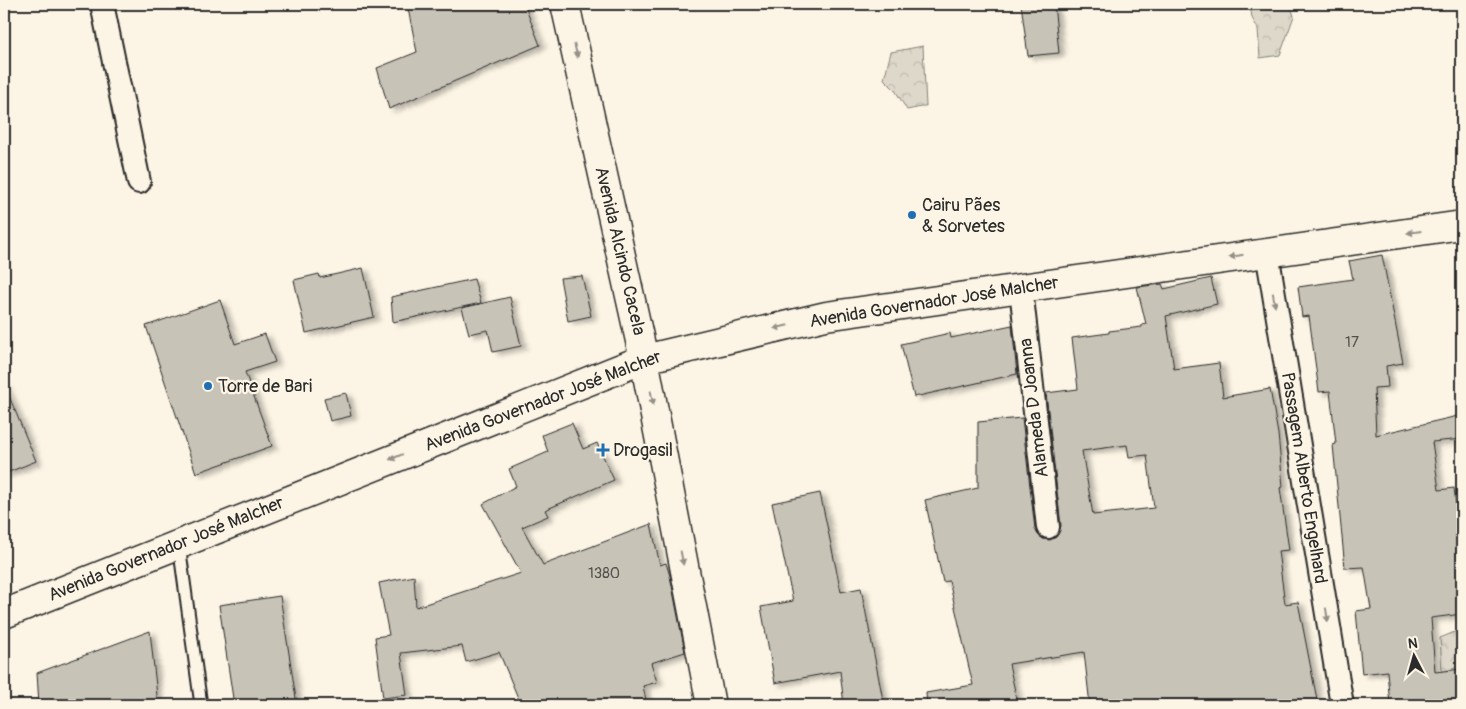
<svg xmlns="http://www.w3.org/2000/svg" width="1466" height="709" viewBox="0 0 1466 709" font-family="Pangolin,sans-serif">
	<defs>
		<pattern id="forest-crowns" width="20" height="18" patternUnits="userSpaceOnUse" patternTransform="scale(1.25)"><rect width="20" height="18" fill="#ded8ca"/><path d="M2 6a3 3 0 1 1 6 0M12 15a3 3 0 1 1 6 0" fill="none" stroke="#bfbaae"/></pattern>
		<filter id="shadow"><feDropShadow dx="5.5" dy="3" stdDeviation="2.5" flood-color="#0004"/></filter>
	</defs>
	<rect width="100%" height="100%" fill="#fcf5e5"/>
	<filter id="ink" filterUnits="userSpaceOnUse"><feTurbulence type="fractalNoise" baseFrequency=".02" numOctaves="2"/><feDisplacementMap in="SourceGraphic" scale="10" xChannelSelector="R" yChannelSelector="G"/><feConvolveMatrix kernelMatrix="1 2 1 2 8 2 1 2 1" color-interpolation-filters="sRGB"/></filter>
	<g filter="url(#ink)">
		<!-- forest -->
		<g fill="url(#forest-crowns)" stroke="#84827a">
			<path d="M1250,4H1290L1294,16L1280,55L1260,58L1258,29L1252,18Z"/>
			<path d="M923,46L926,106L907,110L895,90L884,79L891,52Z"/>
			<path d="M1462,629V666L1442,672L1440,638Z"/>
		</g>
		<!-- building -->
		<g fill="#c8c3b7" stroke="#2b2b2b" fill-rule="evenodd" filter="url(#shadow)">
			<path d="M407,4H524L540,45L389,109L377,68L417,52Z"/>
			<path d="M1021,4H1054L1059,53L1028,56Z"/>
			<path d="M1382,255L1403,363L1386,366L1388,387L1374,388L1376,435L1462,415V439L1432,442L1439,490L1454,488L1462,549V614L1431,618L1435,672L1462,669V705H1390L1387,671L1362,674L1356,611L1371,609L1364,567L1345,568L1333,445L1336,444L1330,391L1319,392L1309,316L1302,317L1298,287L1353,279L1349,261Z"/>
			<path d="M363,268L374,317L306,333L294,280L319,274L320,278Z"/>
			<path d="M582,276L591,316L568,321L560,278Z"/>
			<path d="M1211,278L1217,304L1166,316L1174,369L1219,363L1223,397L1270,389L1278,434L1283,487L1280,488L1289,550L1278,551L1285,604L1298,602L1318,705H1090L1084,652L1009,664L1018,705H927L926,693L973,685L949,581L943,582L925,500L978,488V422L1022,418L1035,529L1043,539L1050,540L1056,537L1061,526L1046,393L1078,389L1072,338L1109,333V331L1142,327V325L1146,324L1137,287L1162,284L1164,289ZM1127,445L1129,457L1147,455L1154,508L1093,515L1082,451Z"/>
			<path d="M474,279L481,303L393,322L391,297Z"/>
			<path d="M510,297L521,346L493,352L488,330L469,334L462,308Z"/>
			<path d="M220,300L235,344L265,334L275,362L245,372L272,446L196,473L146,326Z"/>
			<path d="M1012,325L1017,374L914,397L901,344L950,333L951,338Z"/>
			<path d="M4,384L36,461L4,474Z"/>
			<path d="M346,393L351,416L330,421L324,398Z"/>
			<path d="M572,423L583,449L597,443L614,480L545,510L548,516L522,527L543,565L651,524L660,565L666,563L670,576L685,652L651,663L657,682L643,686L647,705H521L499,652L466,662L462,646L401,653L407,695L383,698L375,637L389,635L379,583L414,576L416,607L521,573L483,504L516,486L509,469L548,452L542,435Z"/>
			<path d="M820,493L841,592L861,588L884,705H844L840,671L775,683L761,607L793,601L772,503Z"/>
			<path d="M280,596L297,705H234L219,605Z"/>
			<path d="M150,631L158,705H39L37,673Z"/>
		</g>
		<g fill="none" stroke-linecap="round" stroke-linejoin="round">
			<defs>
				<path id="lane" d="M179,545L201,705"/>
				<g id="street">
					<path d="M102,4L139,182"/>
					<path d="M1267,252L1342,705"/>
					<path d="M1021,289L1048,527"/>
				</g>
				<path id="secondary" d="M565,4L644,359L711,705"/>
				<path id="primary" d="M4,614L644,359L826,316L1462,225"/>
			</defs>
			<!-- lane casing -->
			<use href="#lane" stroke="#2b2b2b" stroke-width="15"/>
			<!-- street casing -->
			<use href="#street" stroke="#2b2b2b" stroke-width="26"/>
			<!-- secondary casing -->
			<use href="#secondary" stroke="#2b2b2b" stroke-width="31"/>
			<!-- primary casing -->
			<use href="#primary" stroke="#2b2b2b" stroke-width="31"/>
			<!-- lane -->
			<use href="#lane" stroke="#fcf5e5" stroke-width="11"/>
			<!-- street -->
			<use href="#street" stroke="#fcf5e5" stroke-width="22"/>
			<!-- secondary -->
			<use href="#secondary" stroke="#fcf5e5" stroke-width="28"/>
			<!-- primary -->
			<use href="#primary" stroke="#fcf5e5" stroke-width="28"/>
		</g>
		<!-- one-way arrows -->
		<defs><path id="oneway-solid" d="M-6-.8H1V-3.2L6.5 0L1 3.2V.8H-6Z" transform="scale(1.25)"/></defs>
		<g fill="#949088">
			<use href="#oneway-solid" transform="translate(576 51) rotate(77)"/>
			<use href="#oneway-solid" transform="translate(1414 232) rotate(172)"/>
			<use href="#oneway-solid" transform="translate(1236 256) rotate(171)"/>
			<use href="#oneway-solid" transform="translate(1274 300) rotate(81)"/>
			<use href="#oneway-solid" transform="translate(781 327) rotate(167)"/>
			<use href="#oneway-solid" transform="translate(652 398) rotate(79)"/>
			<use href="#oneway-solid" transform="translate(396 457) rotate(158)"/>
			<use href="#oneway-solid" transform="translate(682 558) rotate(79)"/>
			<use href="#oneway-solid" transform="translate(1327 615) rotate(81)"/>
		</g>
	</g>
	<!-- markers -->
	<g fill="#1f6fb2" stroke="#fcf5e5" stroke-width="2">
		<circle cx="912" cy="215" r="5"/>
		<circle cx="208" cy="386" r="5"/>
		<path d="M600.5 442.5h5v5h5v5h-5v5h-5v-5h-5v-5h5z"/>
	</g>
	<g text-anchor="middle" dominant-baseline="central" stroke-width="4.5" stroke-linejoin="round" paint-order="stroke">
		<!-- number labels -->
		<g font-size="15" fill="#52514e">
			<text x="1352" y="342">17</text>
			<text x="604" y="573">1380</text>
		</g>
		<!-- poi labels -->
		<g font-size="18" fill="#2b2b2b" stroke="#fcf5e5" text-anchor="start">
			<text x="922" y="205">Cairu Pães<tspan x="922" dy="21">&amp; Sorvetes</tspan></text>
			<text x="218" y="386">Torre de Bari</text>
			<text x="613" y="450">Drogasil</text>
		</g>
		<!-- street labels -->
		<g font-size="18" fill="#2b2b2b" stroke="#fcf5e5">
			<text transform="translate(620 251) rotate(77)">Avenida Alcindo Cacela</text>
			<text transform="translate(934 302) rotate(-9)">Avenida Governador José Malcher</text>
			<text transform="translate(543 401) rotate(-21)">Avenida Governador José Malcher</text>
			<text transform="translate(1034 408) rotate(-97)">Alameda D Joanna</text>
			<text transform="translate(1304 478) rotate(81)">Passagem Alberto Engelhard</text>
			<text transform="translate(166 549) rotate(-22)">Avenida Governador José Malcher</text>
		</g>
	</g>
	<!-- margin -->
	<rect width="1466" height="709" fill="none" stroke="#fcf5e5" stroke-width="20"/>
	<rect x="10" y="10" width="1446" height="689" fill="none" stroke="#2b2b2b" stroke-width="2" filter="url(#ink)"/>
	<!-- north arrow -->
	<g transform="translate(1414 656) rotate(354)" stroke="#fcf5e5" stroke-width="4" paint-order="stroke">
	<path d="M0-4L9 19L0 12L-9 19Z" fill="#2b2b2b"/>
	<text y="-8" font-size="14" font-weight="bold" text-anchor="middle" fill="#2b2b2b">N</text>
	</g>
</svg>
